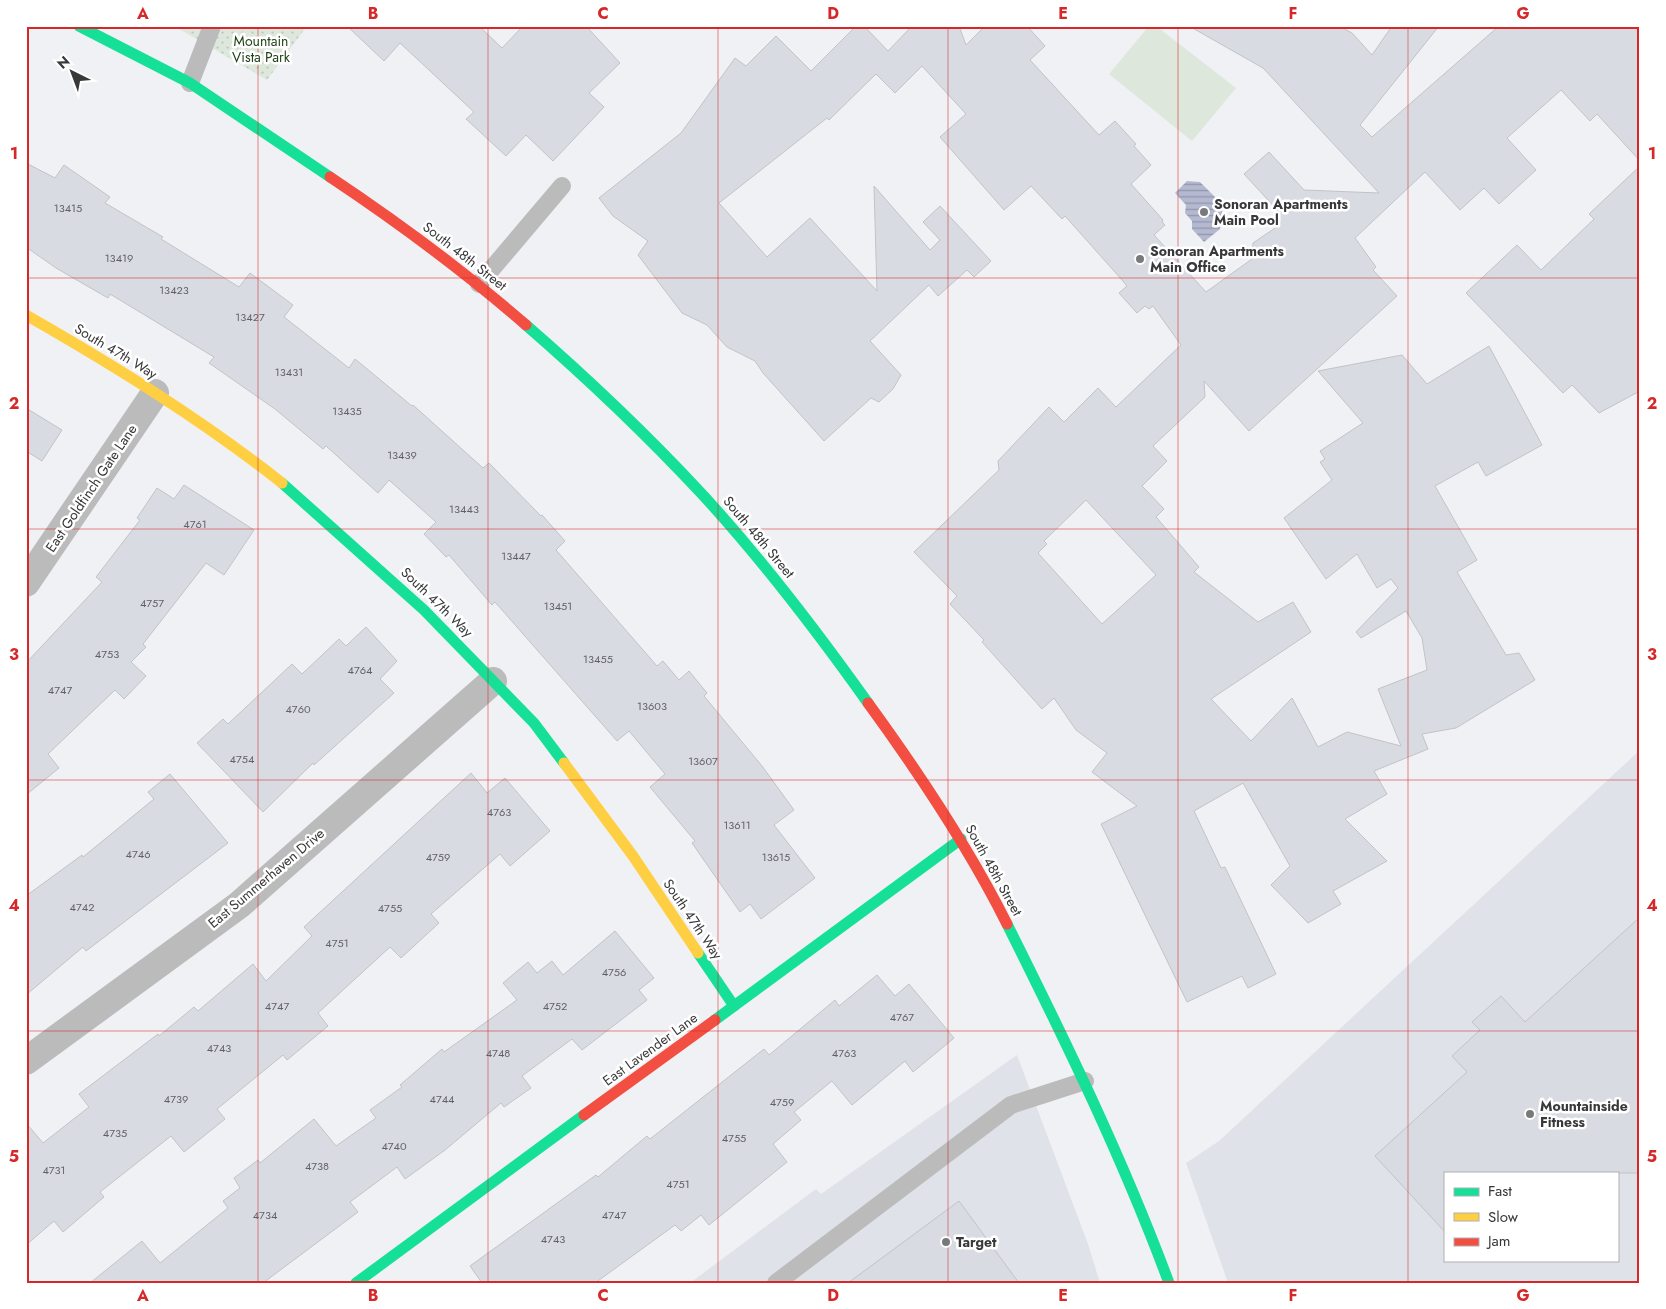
<svg xmlns="http://www.w3.org/2000/svg" width="1666" height="1309" viewBox="0 0 1666 1309" font-family="Jost,sans-serif">
	<defs>
		<pattern id="grass-dots" width="8" height="8" patternUnits="userSpaceOnUse" patternTransform="scale(1.25)"><rect width="8" height="8" fill="#dde7dc"/><path d="M2 2h.1M6 6h.1" fill="none" stroke="#bec7be" stroke-width="1.8" stroke-linecap="round"/></pattern>
		<pattern id="water-rules" width="6" height="5" patternUnits="userSpaceOnUse" patternTransform="scale(1.25)"><rect width="6" height="5" fill="#b4b8d0"/><path d="M0 2.5h6" fill="none" stroke="#9397aa"/></pattern>
	</defs>
	<rect width="100%" height="100%" fill="#f0f1f4"/>
	<!-- built -->
	<g fill="#e0e2ea" fill-rule="evenodd">
		<path d="M1640,750V1283H1228L1186,1163L1219,1141ZM1445,1173H1617V1260H1445Z"/>
		<path d="M1017,1055L1088,1244L1100,1283H690L816,1189L821,1194Z"/>
	</g>
	<!-- grass -->
	<path fill="url(#grass-dots)" d="M174,26H307L267,80Z"/>
	<!-- garden -->
	<path fill="#dde7dc" d="M1149,26H1156L1236,88L1192,141L1109,74Z"/>
	<!-- water -->
	<path fill="url(#water-rules)" d="M1187,181L1200,182L1223,205L1220,229L1204,242L1192,229V221L1185,213L1186,205L1175,193Z"/>
	<!-- building -->
	<g fill="#d9dbe3" stroke="#c2c3c5" fill-rule="evenodd">
		<path d="M347,26H479L502,48L523,26H586L620,63L589,93L604,107L553,161L526,135L506,156L466,119L474,112L400,43L384,61Z"/>
		<path d="M856,26H864L888,51L912,26H959L966,45L985,26H1027L1045,46L1030,60L1099,135L1115,121L1136,144L1134,146L1151,165L1131,184L1163,220L1162,222L1165,225L1154,235L1206,292L1252,259L1253,243L1281,224L1275,216L1279,212L1244,174L1269,152L1304,190L1379,193L1263,68L1189,26H1339L1352,33L1372,55L1392,26H1439L1360,125L1372,137L1499,26H1640V161L1597,114L1590,121L1561,90L1507,138L1536,170L1499,204L1484,188L1460,210L1425,172L1355,238L1376,267L1373,270L1397,296L1249,431L1204,381L1205,397L1153,446L1167,461L1142,486L1164,509L1156,517L1199,567L1194,572L1258,622L1293,602L1311,632L1211,699L1251,741L1292,698L1318,747L1347,732L1401,746L1378,689L1427,670L1422,638L1406,611L1361,638L1356,632L1398,588L1391,579L1377,588L1357,554L1326,579L1284,518L1332,480L1320,462L1325,459L1320,451L1363,423L1318,371L1402,355L1427,384L1489,346L1542,445L1486,476L1478,462L1435,486L1477,560L1457,572L1506,655L1519,653L1535,680L1456,728L1422,734L1428,749L1374,771L1387,794L1345,819L1387,861L1333,891L1341,904L1308,923L1271,885L1290,866L1243,783L1194,811L1221,868L1225,867L1276,974L1248,988L1242,976L1187,1002L1101,824L1137,806L1092,772L1107,753L1076,730L1054,698L1042,709L982,642L984,640L950,604L957,596L914,552L999,470L998,461L1049,407L1064,422L1098,388L1116,407L1181,345L1153,306L1149,309L1145,306L1137,313L1119,293L1127,286L1122,280L1065,216L1062,219L1031,186L1004,210L940,137L966,114L922,66L895,93L876,74L829,120L827,118L719,203L767,257L810,218L877,291L874,186L930,250L940,240L923,222L940,206L991,261L974,277L967,270L938,296L929,285L870,341L901,375L893,389L879,402L871,398L824,441L763,373L755,361L727,347L707,325L682,313L638,255L648,241L613,216L599,198L681,133L735,58L746,66L776,36L811,71ZM1086,500L1156,575L1102,624L1038,553L1047,544L1044,541Z"/>
		<path d="M26,163L55,178L64,165L110,197L105,203L163,237L161,239L239,287L250,273L293,305L284,317L349,368L355,359L412,406L413,405L483,468L489,463L541,516L542,515L565,541L556,550L657,666L663,661L679,680L689,671L707,693L704,696L762,766L794,810L774,825L815,878L761,919L750,904L740,912L692,843L695,841L650,787L665,774L629,731L617,741L495,602L492,605L449,555L446,557L424,534L436,522L389,480L378,493L326,446L323,449L275,409L209,363L214,357L110,294L108,298L56,268L26,247Z"/>
		<path d="M1640,166V391L1599,413L1572,385L1563,393L1466,293L1517,245L1541,270L1594,219L1589,214Z"/>
		<path d="M26,408L62,430L42,461L26,451Z"/>
		<path d="M184,485L254,530L224,575L206,563L143,644L146,647L131,662L146,676L124,699L115,690L48,754L59,768L26,795V663L102,582L96,577L140,520L137,518L157,488L174,499Z"/>
		<path d="M366,627L397,661L380,679L394,693L314,765L313,763L263,812L197,743L223,719L228,724L292,664L302,674L339,639L346,646Z"/>
		<path d="M471,773L487,793L505,778L550,831L510,866L500,854L431,914L439,923L401,958L390,947L318,1013L328,1026L287,1060L283,1055L217,1109L225,1119L184,1152L171,1136L100,1192L104,1197L63,1232L54,1221L26,1245V1123L43,1143L89,1107L79,1094L158,1034L159,1036L194,1007L198,1011L253,964L266,981L312,936L304,927Z"/>
		<path d="M170,774L228,843L86,951L83,947L26,995V896L82,855L83,857L154,799L148,792Z"/>
		<path d="M1640,917V1173H1445V1232L1375,1156L1467,1072L1452,1056L1480,1030L1472,1022L1501,996L1525,1022Z"/>
		<path d="M615,931L654,978L639,990L647,1000L582,1050L572,1039L522,1076L531,1088L504,1107L501,1103L445,1150L405,1179L397,1167L350,1202L358,1212L263,1283H90L142,1241L160,1263L228,1208L223,1201L240,1188L234,1178L258,1160L260,1163L314,1119L336,1146L376,1118L370,1110L402,1087L400,1085L442,1049L444,1052L517,1000L503,983L528,962L537,973L552,961L563,975Z"/>
		<path d="M877,975L895,996L909,984L954,1038L913,1072L905,1061L852,1105L832,1081L794,1112L801,1120L773,1144L787,1162L709,1225L701,1215L681,1231L675,1225L595,1283H482L470,1266L596,1175L598,1177L647,1136L650,1139L764,1049L769,1055L835,1000L839,1006Z"/>
		<path d="M959,1201L1019,1283H848Z"/>
	</g>
	<g fill="none" stroke-linecap="round" stroke-linejoin="round">
		<!-- lane -->
		<g stroke="#bbbbbc" stroke-width="18">
			<path d="M190,83L212,26"/>
			<path d="M479,284L562,186"/>
			<path d="M776,1283L1011,1105L1085,1081"/>
		</g>
		<!-- street -->
		<g stroke="#bbbbbc" stroke-width="28">
			<path d="M26,583L155,393"/>
			<path d="M26,1061L239,905L493,681"/>
		</g>
		<!-- fast -->
		<g stroke="#16e098" stroke-width="11">
			<path d="M79,26L190,83L330,177"/>
			<path d="M526,325C587,378 646,434 701,493C762,559 816,630 868,703"/>
			<path d="M282,483L424,610L534,723L564,763"/>
			<path d="M1007,924C1066,1042 1123,1159 1169,1283"/>
			<path d="M698,953L734,1006"/>
			<path d="M715,1020L961,839"/>
			<path d="M356,1283L584,1115"/>
		</g>
		<!-- slow -->
		<g stroke="#ffcf43" stroke-width="11">
			<path d="M26,315C115,366 201,419 282,483"/>
			<path d="M564,763L633,856L698,953"/>
		</g>
		<!-- jam -->
		<g stroke="#f24e42" stroke-width="11">
			<path d="M330,177C399,223 464,271 526,325"/>
			<path d="M868,703C919,773 968,846 1007,924"/>
			<path d="M584,1115L715,1020"/>
		</g>
	</g>
	<!-- grid -->
	<path fill="none" stroke="#d62828" stroke-width="1" stroke-opacity="0.55" d="M258,26V1283M488,26V1283M718,26V1283M948,26V1283M1178,26V1283M1408,26V1283M26,278H1640M26,529H1640M26,780H1640M26,1031H1640"/>
	<!-- markers -->
	<g fill="#78797b" stroke="#fff" stroke-width="2">
		<circle cx="1204" cy="212" r="5"/>
		<circle cx="1140" cy="259" r="5"/>
		<circle cx="1530" cy="1114" r="5"/>
		<circle cx="946" cy="1242" r="5"/>
	</g>
	<g text-anchor="middle" dominant-baseline="central" stroke-width="5" stroke-linejoin="round" paint-order="stroke">
		<!-- number labels -->
		<g font-size="11" fill="#626266">
			<text x="68" y="208">13415</text>
			<text x="119" y="258">13419</text>
			<text x="174" y="290">13423</text>
			<text x="250" y="317">13427</text>
			<text x="289" y="372">13431</text>
			<text x="347" y="411">13435</text>
			<text x="402" y="455">13439</text>
			<text x="464" y="509">13443</text>
			<text x="195" y="524">4761</text>
			<text x="516" y="556">13447</text>
			<text x="152" y="603">4757</text>
			<text x="558" y="606">13451</text>
			<text x="107" y="654">4753</text>
			<text x="598" y="659">13455</text>
			<text x="360" y="670">4764</text>
			<text x="60" y="690">4747</text>
			<text x="652" y="706">13603</text>
			<text x="298" y="709">4760</text>
			<text x="242" y="759">4754</text>
			<text x="703" y="761">13607</text>
			<text x="499" y="812">4763</text>
			<text x="737" y="825">13611</text>
			<text x="138" y="854">4746</text>
			<text x="438" y="857">4759</text>
			<text x="776" y="857">13615</text>
			<text x="82" y="907">4742</text>
			<text x="390" y="908">4755</text>
			<text x="337" y="943">4751</text>
			<text x="614" y="972">4756</text>
			<text x="277" y="1006">4747</text>
			<text x="555" y="1006">4752</text>
			<text x="902" y="1017">4767</text>
			<text x="219" y="1048">4743</text>
			<text x="498" y="1053">4748</text>
			<text x="844" y="1053">4763</text>
			<text x="176" y="1099">4739</text>
			<text x="442" y="1099">4744</text>
			<text x="782" y="1102">4759</text>
			<text x="115" y="1133">4735</text>
			<text x="734" y="1138">4755</text>
			<text x="394" y="1146">4740</text>
			<text x="317" y="1166">4738</text>
			<text x="54" y="1170">4731</text>
			<text x="678" y="1184">4751</text>
			<text x="265" y="1215">4734</text>
			<text x="614" y="1215">4747</text>
			<text x="553" y="1239">4743</text>
		</g>
		<!-- park labels -->
		<g font-size="14" fill="#224319" stroke="#fff">
			<text x="261" y="41">Mountain<tspan x="261" dy="16">Vista Park</tspan></text>
		</g>
		<!-- poi labels -->
		<g font-size="14" font-weight="bold" fill="#38383a" stroke="#fff" text-anchor="start">
			<text x="1214" y="204">Sonoran Apartments<tspan x="1214" dy="16">Main Pool</tspan></text>
			<text x="1150" y="251">Sonoran Apartments<tspan x="1150" dy="16">Main Office</tspan></text>
			<text x="1540" y="1106">Mountainside<tspan x="1540" dy="16">Fitness</tspan></text>
			<text x="956" y="1242">Target</text>
		</g>
		<!-- street labels -->
		<g font-size="14" fill="#38383a" stroke="#fff">
			<text transform="translate(465 256) rotate(38)">South 48th Street</text>
			<text transform="translate(116 351) rotate(31)">South 47th Way</text>
			<text transform="translate(91 488) rotate(-56)">East Goldfinch Gate Lane</text>
			<text transform="translate(759 537) rotate(50)">South 48th Street</text>
			<text transform="translate(437 602) rotate(44)">South 47th Way</text>
			<text transform="translate(994 870) rotate(61)">South 48th Street</text>
			<text transform="translate(266 878) rotate(-40)">East Summerhaven Drive</text>
			<text transform="translate(693 919) rotate(56)">South 47th Way</text>
			<text transform="translate(650 1049) rotate(-36)">East Lavender Lane</text>
		</g>
	</g>
	<!-- border -->
	<rect width="1666" height="1309" fill="none" stroke="#ffffff" stroke-width="55"/>
	<!-- legend -->
	<rect x="1444" y="1172" width="175" height="90" fill="#ffffff" stroke="#afafb0"/>
	<rect x="1454" y="1188" width="25" height="8" fill="#16e098" stroke="#afafb0"/>
	<text x="1488" y="1196" font-size="15" fill="#38383a">Fast</text>
	<rect x="1454" y="1213" width="25" height="8" fill="#ffcf43" stroke="#afafb0"/>
	<text x="1488" y="1222" font-size="15" fill="#38383a">Slow</text>
	<rect x="1454" y="1238" width="25" height="8" fill="#f24e42" stroke="#afafb0"/>
	<text x="1488" y="1246" font-size="15" fill="#38383a">Jam</text>
	<!-- north arrow -->
	<g transform="translate(72 72) rotate(318)" stroke="#ffffff" stroke-width="4" paint-order="stroke">
	<path d="M0-4L9 19L0 12L-9 19Z" fill="#38383a"/>
	<text y="-8" font-size="14" font-weight="bold" text-anchor="middle" fill="#38383a">N</text>
	</g>
	<rect x="28" y="28" width="1610" height="1254" fill="none" stroke="#d62828" stroke-width="2"/>
	<g font-size="16" text-anchor="middle" font-weight="bold" fill="#d62828">
		<text x="143" y="19">A</text>
		<text x="373" y="19">B</text>
		<text x="603" y="19">C</text>
		<text x="833" y="19">D</text>
		<text x="1063" y="19">E</text>
		<text x="1293" y="19">F</text>
		<text x="1523" y="19">G</text>
		<text x="14" y="159">1</text>
		<text x="1652" y="159">1</text>
		<text x="14" y="409">2</text>
		<text x="1652" y="409">2</text>
		<text x="14" y="660">3</text>
		<text x="1652" y="660">3</text>
		<text x="14" y="911">4</text>
		<text x="1652" y="911">4</text>
		<text x="14" y="1162">5</text>
		<text x="1652" y="1162">5</text>
		<text x="143" y="1301">A</text>
		<text x="373" y="1301">B</text>
		<text x="603" y="1301">C</text>
		<text x="833" y="1301">D</text>
		<text x="1063" y="1301">E</text>
		<text x="1293" y="1301">F</text>
		<text x="1523" y="1301">G</text>
	</g>
</svg>
